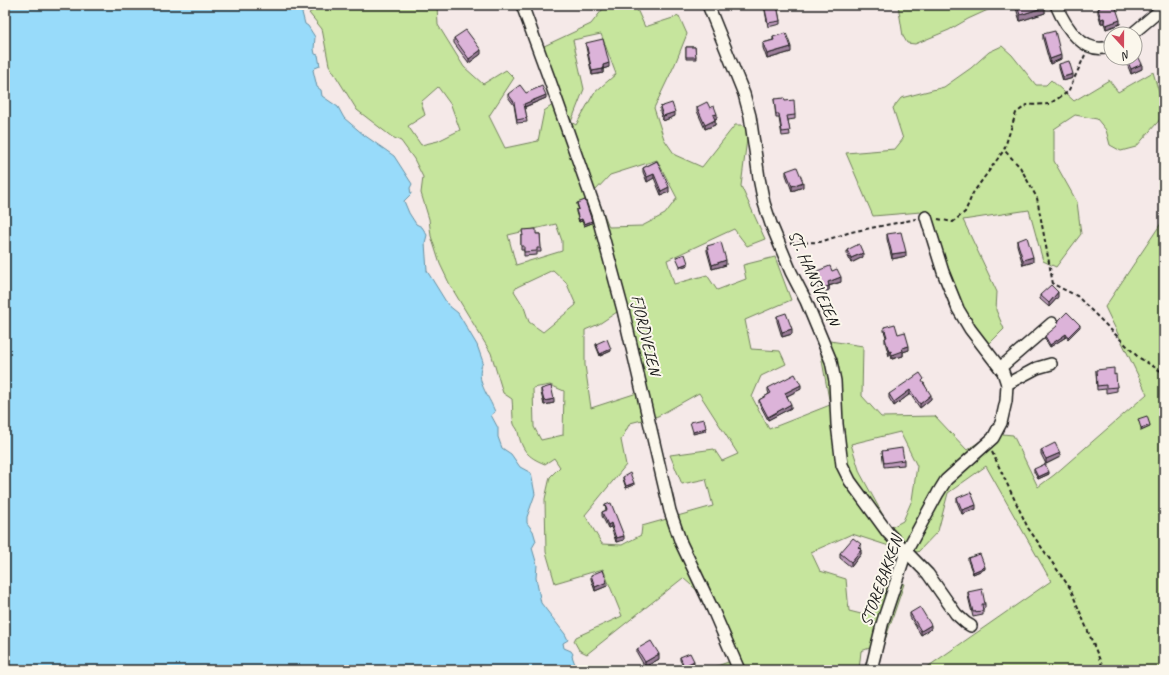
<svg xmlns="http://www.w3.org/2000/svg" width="1169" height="675" viewBox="0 0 1169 675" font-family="Caveat,sans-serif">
	<rect width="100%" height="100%" fill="#f5e9e8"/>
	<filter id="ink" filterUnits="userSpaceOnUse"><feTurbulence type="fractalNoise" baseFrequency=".025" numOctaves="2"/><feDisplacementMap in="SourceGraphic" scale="8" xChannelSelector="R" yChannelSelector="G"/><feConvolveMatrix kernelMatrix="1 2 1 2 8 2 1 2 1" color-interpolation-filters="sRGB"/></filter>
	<g filter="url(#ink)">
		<!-- green -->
		<g fill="#c6e59d" stroke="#71805c" fill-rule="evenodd">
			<path d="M323,5H437L438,25L464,67L483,84L506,70L514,78L489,116L505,148L538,141L544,111L560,100L542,47L591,24L606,5H635L645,27L679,16L687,34L675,64L654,108L664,139L675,155L702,167L735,125H742L748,131L741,186L765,239L747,246L734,229L667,260L674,284L707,275L717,290L746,279L743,265L775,257L791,300L745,320L751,349L780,351L786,364L761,376L752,397L769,429L830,405L821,355L830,341L863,346L862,396L881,417L935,416L967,450L992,433L1013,435L1038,487L1054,475L1147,394L1105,307L1164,219V670H923L1051,581L986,466L948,493L938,531L918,552L886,545L852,534L811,552L820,571L846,579L849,611L865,615L888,577L904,584L884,643L861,651L859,670H706L731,661L699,592L683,578L587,654L579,650L574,641L576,637L622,616L603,569L555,583L546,552L545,499L550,477L560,467L554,458L545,464C527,457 522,450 518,432C518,429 515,427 514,424C512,417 513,406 512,399L503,393L491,353L450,285L440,264L431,236L429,219L421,193L423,177L414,159L401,141L392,137L357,110L329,65L322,29L309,13ZM601,34L616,74L594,93L576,125L571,122L584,89L573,40ZM438,87L451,105L460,130L438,141L421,145L408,126L425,115L421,102ZM657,160L677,198L665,214L642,226L609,227L595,191L610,175ZM556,224L562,241V251L516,265L508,235ZM553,270L566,282L576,305L543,332L529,322L524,307L514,291L517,287ZM617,312L637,393L591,408L585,365V330L599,324ZM550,385L564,391L563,435L541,440L534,427L533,388ZM699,393L738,454L722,461L714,449L670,455L682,484L706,479L713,506L642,526L641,535L622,545L602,544L585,515L626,465L621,440L630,423L658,416ZM900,432L917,466L912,500L903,521L890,528L860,473L851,444Z"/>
			<path d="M898,5H990V9L968,19L949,30L915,44L907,43L903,36Z"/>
			<path d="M1002,46L1012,55L1036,85H1046L1051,80L1074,101L1109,80L1118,92L1153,72L1163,106V116L1136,147L1121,151L1110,145L1106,130L1097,119L1075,115L1054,129V161L1077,202L1081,234L1056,267L1043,261L1029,210L963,220L997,292L996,310L1004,329L988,345L961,307L944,266L933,224L921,212L873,216L846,153L895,149L903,139L893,108L901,98L944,87L971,68L989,52Z"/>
		</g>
		<!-- water -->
		<path fill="#98dbfa" stroke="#668fa1" d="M5,5H271L272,6L300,5L305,24L308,26L315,37L314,49L315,54L318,55L320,66L315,68L313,70L317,87L321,90L322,96L338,107L344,118L364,135L394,156L412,184L410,188L411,194L404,201L409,213L416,224L422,227L427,235L425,243L427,271L448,305L458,313L477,345L483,362C474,381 489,395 495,412L491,415L498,428V437L502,448L511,454L520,467L531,473L535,494L527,517V523L533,531L536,541L532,548L537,565L536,578L541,603L565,634L568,640L563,643L564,648L571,651L573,654L572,656L577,670H5Z"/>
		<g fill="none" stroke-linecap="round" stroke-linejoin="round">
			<defs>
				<g id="minor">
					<path d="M522,5L550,81L597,214L623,310L670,511L681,543L713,610L739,670"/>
					<path d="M708,5L744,94L750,116L759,178L764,203L771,224L791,272L806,301L831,361L835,381L837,424L842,465L850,481L888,533L928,574L956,614L966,623L971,626"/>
					<path d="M1056,5C1065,26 1084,57 1111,46"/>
					<path d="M1132,34L1164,7"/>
					<path d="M1000,368L1052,323"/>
					<path d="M1007,384L1037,368L1051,364"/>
					<path d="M871,670L883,621L906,552L938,493L946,480L993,438L1001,423L1006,401L1007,384L1003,372L970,329L958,309L943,272L926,217"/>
				</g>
			</defs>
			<!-- minor casing -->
			<use href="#minor" stroke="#1c1c1c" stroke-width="14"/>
			<!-- path -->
			<g stroke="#1c1c1c" stroke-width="2" stroke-dasharray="4 3" stroke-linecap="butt">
				<path d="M1085,55L1068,92L1049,104L1027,105L1016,113L1004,150L1020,167L1037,198L1053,284L1077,296L1138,357L1164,373"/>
				<path d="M938,219L953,222L965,212L973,193L1004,150"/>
				<path d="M790,243L820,242L851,232L916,219"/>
				<path d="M992,452L1028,528L1070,588L1104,670"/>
				<path d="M1159,670L1164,656"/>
			</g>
			<!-- minor -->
			<use href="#minor" stroke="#fbf7ec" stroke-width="11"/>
		</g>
		<!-- wall -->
		<g fill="#bd9abb" stroke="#1c1c1c">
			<path d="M764,5H777L780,21V24L768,27Z"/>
			<path d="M1015,5H1044L1045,13L1020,21Z"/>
			<path d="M1098,5H1115L1120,24L1106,29L1104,23H1101L1098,13V9L1099,8Z"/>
			<path d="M1043,34L1061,59L1050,64L1043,39Z"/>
			<path d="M773,37L791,52L767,59L763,48V43L773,40Z"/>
			<path d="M454,38L481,54L469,63L454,43Z"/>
			<path d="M586,43L609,67L603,69V73L592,75L586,47Z"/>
			<path d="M686,47H695L696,59H686Z"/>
			<path d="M1127,58H1135L1142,69L1131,74L1127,64Z"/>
			<path d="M1059,64L1073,78L1063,81L1059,68Z"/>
			<path d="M508,94L546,98L525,107L527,122L517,123L514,105L508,97Z"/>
			<path d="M774,99L785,101L795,115V119L788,120L790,135L782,136L779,118H776Z"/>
			<path d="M660,107L675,116L663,121L660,112Z"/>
			<path d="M697,107L710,108L717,118L715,119V125L705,129L697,111Z"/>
			<path d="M657,161L669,192L661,195L654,178L647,182L643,172V168Z"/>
			<path d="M786,171L803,187L792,191L786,175Z"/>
			<path d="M577,203L592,223L584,226L582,221L579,222L576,212V210H579L577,205Z"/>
			<path d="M536,234H540L541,252H537V255L524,256V250H521V236Z"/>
			<path d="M887,234L906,256L892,259L887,239Z"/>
			<path d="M1017,241L1033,262L1023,265L1017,245Z"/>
			<path d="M707,246L726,265L712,269L707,251Z"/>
			<path d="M847,250L863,257L851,263L847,254Z"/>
			<path d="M817,271H832L841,282L829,286V290L820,294L817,284V279H818L817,275Z"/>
			<path d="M1040,295L1058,297L1049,307L1040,299Z"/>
			<path d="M777,316L792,334L782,337L777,321Z"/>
			<path d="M884,327L898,334L909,350L903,352V356L892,359L891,355L889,356L885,342V338L886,337L884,331Z"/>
			<path d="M1080,327L1068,339L1066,337L1050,347L1045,339V336Z"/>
			<path d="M596,344L611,351L600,356L596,346Z"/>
			<path d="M1096,370L1114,375L1117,387V391L1106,393V389L1097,390Z"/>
			<path d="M924,383L931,399L920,408L910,394L894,406L889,398V394Z"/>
			<path d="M768,388L801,389L787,396L791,408L768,420L759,403V400L769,394L768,391Z"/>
			<path d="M541,389L554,403L544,405L541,393Z"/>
			<path d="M1041,450L1060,457L1046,464L1041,454Z"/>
			<path d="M882,451L904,460V465L884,467Z"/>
			<path d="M1034,469L1049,474L1038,479L1034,472Z"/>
			<path d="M623,477L634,485L626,488L623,479Z"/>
			<path d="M957,498L976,509L962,514L957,502Z"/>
			<path d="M605,505L624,540L616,542L611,527L608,528L602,516V512L606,510Z"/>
			<path d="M861,548L860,549L861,554L851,567L840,558V553Z"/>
			<path d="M968,558L985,569L973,574L968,561Z"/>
			<path d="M591,575L607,586L595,591L591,579Z"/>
			<path d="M968,592L985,604V608L983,609V615L973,617L968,596Z"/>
			<path d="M910,613L931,629L921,635L910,617Z"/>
			<path d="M637,649L659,659L645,667L637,653Z"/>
			<path d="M680,657L694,663L684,668L680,660Z"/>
		</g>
		<!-- shaded-wall -->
		<g fill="#9a7d98" stroke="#1c1c1c">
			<path d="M1045,7V13L1020,21V15Z"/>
			<path d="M1104,18V23H1101V19Z"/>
			<path d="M1120,20V24L1106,29V25Z"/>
			<path d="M791,47V52L767,59V54Z"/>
			<path d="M481,50V54L469,63V59Z"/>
			<path d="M1061,55V59L1050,64V59Z"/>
			<path d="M609,63V67L603,69V65Z"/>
			<path d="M1142,64V69L1131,74V69Z"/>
			<path d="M603,69V73L592,75V71Z"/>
			<path d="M1073,74V78L1063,81V77Z"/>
			<path d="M546,95V98L524,107V104Z"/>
			<path d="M675,112V116L663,121V116Z"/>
			<path d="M717,114V118L713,120V115Z"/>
			<path d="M715,120V125L705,129V125Z"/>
			<path d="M654,174V178L647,182V177Z"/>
			<path d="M803,182V187L792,191V186Z"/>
			<path d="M669,187V192L661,195V191Z"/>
			<path d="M582,219V221L579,222V220Z"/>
			<path d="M592,221V223L584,226V224Z"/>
			<path d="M906,252V256L892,259V254Z"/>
			<path d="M863,253V257L851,263V258Z"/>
			<path d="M1033,257V262L1023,265V260Z"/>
			<path d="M726,260V265L712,269V265Z"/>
			<path d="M688,263V265L680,268V266Z"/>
			<path d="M841,277V282L828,286V282Z"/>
			<path d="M829,286V290L820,294V289Z"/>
			<path d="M1058,292V297L1049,307V303Z"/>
			<path d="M1080,325V327L1068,339V337Z"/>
			<path d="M792,329V334L782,337V332Z"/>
			<path d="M1066,334V337L1050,347V345Z"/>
			<path d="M909,346V350L903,352V356L892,359V355L902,348Z"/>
			<path d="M611,349V351L600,356V354Z"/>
			<path d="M891,351V355L889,356V352Z"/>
			<path d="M801,385V389L785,397V393Z"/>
			<path d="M910,390V394L894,406V402Z"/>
			<path d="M931,395V399L920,408V404Z"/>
			<path d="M554,399V403L544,405V401Z"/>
			<path d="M791,404V408L768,420V417Z"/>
			<path d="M1150,425V427L1141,431V428Z"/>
			<path d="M706,428V431L693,434V432Z"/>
			<path d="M1060,453V457L1046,464V459Z"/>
			<path d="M1049,472V474L1038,479V477Z"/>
			<path d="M634,483V485L626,488V486Z"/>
			<path d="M976,505V509L962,514V510Z"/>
			<path d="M611,523V527L608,528V525Z"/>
			<path d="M624,536V540L616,542V538Z"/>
			<path d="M861,544V548L858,552V547Z"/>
			<path d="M861,550V554L851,567V562Z"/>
			<path d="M985,567V569L973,574V572Z"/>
			<path d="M607,582V586L595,591V587Z"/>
			<path d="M931,625V629L921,635V631Z"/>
			<path d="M659,654V659L645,667V662Z"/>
			<path d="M694,661V663L684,668V666Z"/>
		</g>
		<!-- building -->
		<g fill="#dcb3d9" stroke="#1c1c1c">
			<path d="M764,5H777L780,21L768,23Z"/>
			<path d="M1017,5H1044L1045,7L1020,15Z"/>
			<path d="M1099,5H1115L1120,20L1106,25L1104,18L1101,19L1098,9L1100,8Z"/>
			<path d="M466,30L481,50L469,59L454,38Z"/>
			<path d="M1055,31L1061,55L1050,59L1043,34Z"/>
			<path d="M786,33L791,47L767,54L763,43L774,40L773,37Z"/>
			<path d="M603,39L609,63L603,65V69L592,71L586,43Z"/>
			<path d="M686,47H695L696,57H686Z"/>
			<path d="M1135,52H1136L1142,64L1131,69L1127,60L1129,59V58H1135Z"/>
			<path d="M1069,61L1073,74L1063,77L1059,64Z"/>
			<path d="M520,85L526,93L542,86L546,95L524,104L527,118L517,120L514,102L508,94Z"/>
			<path d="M784,98L785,101L794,100L795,115L787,116L790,131L782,132L779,114H776L774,99Z"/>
			<path d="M707,102L710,108L714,106L717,114L713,115L715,120L705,125L697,107Z"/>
			<path d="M672,103L675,112L663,116L660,107Z"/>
			<path d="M657,161L669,187L661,191L654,174L647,177L643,168Z"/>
			<path d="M797,167L803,182L792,186L786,171Z"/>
			<path d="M585,200L592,221L584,224L582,219L579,220L576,210L579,209L577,203Z"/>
			<path d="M536,229V234H540L541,248H537V251L524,252V246H521V236H523L522,230Z"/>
			<path d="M901,232L906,252L892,254L887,234Z"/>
			<path d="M1027,237L1033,257L1023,260L1017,241Z"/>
			<path d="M721,242L726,260L712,265L707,246Z"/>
			<path d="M859,244L863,253L851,258L847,250Z"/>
			<path d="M685,254L688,263L680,266L676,257Z"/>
			<path d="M830,266L832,271L837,269L841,277L828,282L829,286L820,289L817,279L820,278L817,271Z"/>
			<path d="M1051,285L1058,292L1049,303L1040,295Z"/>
			<path d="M1067,312L1080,325L1068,337L1066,334L1050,345L1045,336L1057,326L1059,320Z"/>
			<path d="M786,313L792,329L782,332L777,316Z"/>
			<path d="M895,324L898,334L905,332L909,346L902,348L903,351L892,355L891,351L889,352L885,338L887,337L884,327Z"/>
			<path d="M607,339L611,349L600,354L596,344Z"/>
			<path d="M1114,368V375L1116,374L1117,387L1106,388V385L1097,386L1096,370Z"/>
			<path d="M920,373L924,379L922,381L931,395L920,404L910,390L894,402L889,394Z"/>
			<path d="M795,374L801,385L785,393L791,404L768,417L759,400L771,393L768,388Z"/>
			<path d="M551,386L554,399L544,401L541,389Z"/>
			<path d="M1147,416L1150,425L1141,428L1138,419Z"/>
			<path d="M704,419L706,428L693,432L690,422Z"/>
			<path d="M1055,443L1060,453L1046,459L1041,450Z"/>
			<path d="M902,448L904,460L884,463L882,451Z"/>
			<path d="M1045,464L1049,472L1038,477L1034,469Z"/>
			<path d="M630,473L634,483L626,486L623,477Z"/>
			<path d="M971,492L976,505L962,510L957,498Z"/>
			<path d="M611,503L624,536L616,538L611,523L608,525L602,512L607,510L605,505Z"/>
			<path d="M853,538L861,544L858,547L861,550L851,562L840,553Z"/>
			<path d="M980,554L985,567L973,572L968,558Z"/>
			<path d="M603,570L607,582L595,587L591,575Z"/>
			<path d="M982,589L985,604H982L983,611L973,612L968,592Z"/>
			<path d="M920,607L931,625L921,631L910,613Z"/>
			<path d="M651,641L659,654L645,662L637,649Z"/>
			<path d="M690,653L694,661L684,666L680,657Z"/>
		</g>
	</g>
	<g text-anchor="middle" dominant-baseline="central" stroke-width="4" stroke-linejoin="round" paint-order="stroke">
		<!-- street labels -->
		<g font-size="17" fill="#1c1c1c" stroke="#fbf7ec">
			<text transform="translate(814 278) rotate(66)">ST. HANSVEIEN</text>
			<text transform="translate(646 335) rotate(77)">FJORDVEIEN</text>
			<text transform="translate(881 581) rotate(-70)">STOREBAKKEN</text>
		</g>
	</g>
	<!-- margin -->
	<rect width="1169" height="675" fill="none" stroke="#fbf7ec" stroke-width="20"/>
	<rect x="10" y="10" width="1149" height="655" fill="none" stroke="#1c1c1c" stroke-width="1.5" filter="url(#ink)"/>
	<!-- north arrow -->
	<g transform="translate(1123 46) rotate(159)"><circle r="19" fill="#fbf7ec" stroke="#a29f99"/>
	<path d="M0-3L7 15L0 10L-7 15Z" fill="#d1495b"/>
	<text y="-6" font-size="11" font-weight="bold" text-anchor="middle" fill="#1c1c1c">N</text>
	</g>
</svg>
